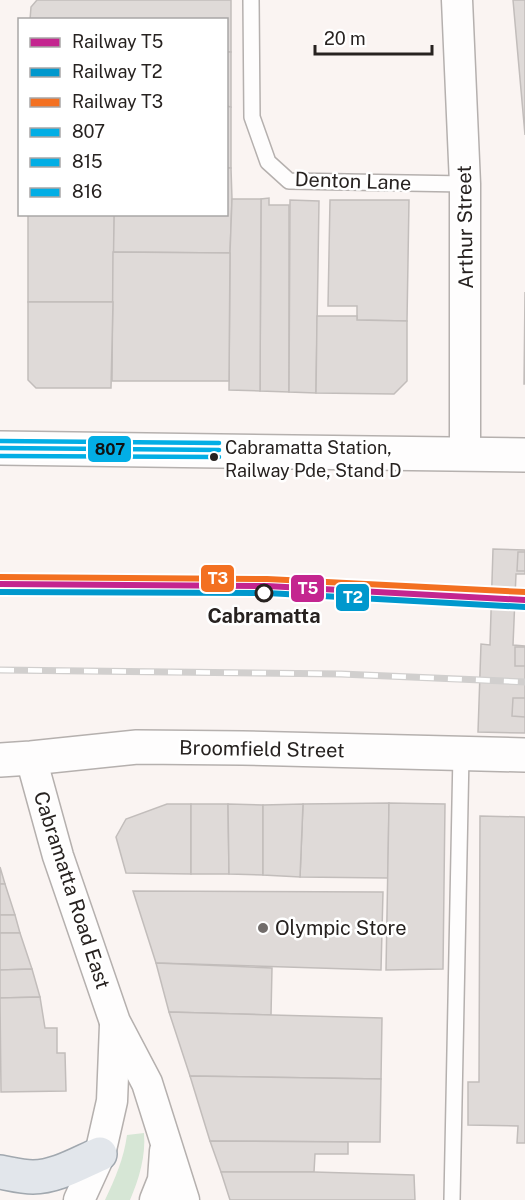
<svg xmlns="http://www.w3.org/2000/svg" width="525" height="1200" viewBox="0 0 525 1200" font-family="'Public Sans',sans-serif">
	<rect width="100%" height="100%" fill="#faf4f2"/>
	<!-- green -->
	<path fill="#d6e6d5" d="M144,1133C146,1156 139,1179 130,1200H105C115,1179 124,1158 127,1135Z"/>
	<!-- building -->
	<g fill="#dfdad8" stroke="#c2bdbb" stroke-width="1.5">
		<path d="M37,0H231V52H226V20H30L31,7Z"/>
		<path d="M513,0H525V135Z"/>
		<path d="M226,52H231V107L226,106Z"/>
		<path d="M226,106L231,107V168H226Z"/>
		<path d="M226,168H231L232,199L230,253L113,252L114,214H226Z"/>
		<path d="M269,198V205H289V392L260,391L261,199Z"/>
		<path d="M232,199H261L260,391L229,390L230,253Z"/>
		<path d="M290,200L319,201L316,393L289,392Z"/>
		<path d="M330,200H409L407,321L357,320V306H328Z"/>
		<path d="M28,214H114L113,302H28Z"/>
		<path d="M113,252L230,253L229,381H112Z"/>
		<path d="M525,292V384H524Z"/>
		<path d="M28,302H113L111,388H36L28,380Z"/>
		<path d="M317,316H357V320L407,321V381L394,394L316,393Z"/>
		<path d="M493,549L525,550V574H516L513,645L525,646V733L478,732L481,644L490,645Z"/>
		<path d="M518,552H525V571H517Z"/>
		<rect x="515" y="647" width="10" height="19"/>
		<path d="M513,698H525V717L512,716Z"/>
		<path d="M389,803L388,878L300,877L303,804Z"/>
		<path d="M389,803L445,804L443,969L386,970Z"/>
		<path d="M167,804H191V874L126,873L116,837L126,819Z"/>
		<path d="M191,804H228L229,874H191Z"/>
		<path d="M228,804L263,805V875L229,874Z"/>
		<path d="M303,804L300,877L263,875V805Z"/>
		<path d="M480,816L525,817V1143H517L518,1126L468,1125V1082H479Z"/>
		<path d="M0,867L5,884H0Z"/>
		<path d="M0,884H5L15,915H0Z"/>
		<path d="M133,891L383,892L381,970L156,963Z"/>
		<path d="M0,915H15L20,933H0Z"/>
		<path d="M0,933H20L32,969L0,970Z"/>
		<path d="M156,963L272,968L271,1015L169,1012Z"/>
		<path d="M32,969L40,997L0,998V970Z"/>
		<path d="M40,997L45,1028H57V1053H65L66,1091L1,1092L0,998Z"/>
		<path d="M169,1012L382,1018L381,1079L190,1076Z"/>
		<path d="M190,1076L381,1079L380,1142L210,1141Z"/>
		<path d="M210,1141L348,1142V1154H315L314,1172H221Z"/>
		<path d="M221,1172H314L414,1175L415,1200H230Z"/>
	</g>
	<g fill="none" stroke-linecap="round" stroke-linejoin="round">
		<defs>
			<g id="service">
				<path d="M251,0L252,117L268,162L289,181L465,184"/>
				<path d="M452,1200L461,754"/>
			</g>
			<g id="minor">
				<path d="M457,0L465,184V454"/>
				<path d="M31,758L58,856L115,1022L147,1083L184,1200"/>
				<path d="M79,1200L100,1154L112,1101L115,1025"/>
				<path d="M155,1200L163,1180L165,1151"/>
			</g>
			<path id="tertiary" d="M0,760L31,758L137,747L242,748L525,755"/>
			<path id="secondary" d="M0,448L525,455"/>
			<path id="primary" d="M0,1172C11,1174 22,1177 33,1177C56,1177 79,1163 100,1154"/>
		</defs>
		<!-- service casing -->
		<use href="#service" stroke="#b5b0ae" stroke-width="18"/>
		<!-- minor casing -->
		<use href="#minor" stroke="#b5b0ae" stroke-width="33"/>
		<!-- tertiary casing -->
		<use href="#tertiary" stroke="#b5b0ae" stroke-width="36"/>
		<!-- secondary casing -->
		<use href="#secondary" stroke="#b5b0ae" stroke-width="36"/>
		<!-- primary casing -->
		<use href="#primary" stroke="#a1a8af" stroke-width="36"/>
		<!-- service -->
		<use href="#service" stroke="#fefdfd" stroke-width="15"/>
		<!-- minor -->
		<use href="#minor" stroke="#fefdfd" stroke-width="30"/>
		<!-- tertiary -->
		<use href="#tertiary" stroke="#fefdfd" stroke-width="33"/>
		<!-- secondary -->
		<use href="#secondary" stroke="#fefdfd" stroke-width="33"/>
		<!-- primary -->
		<use href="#primary" stroke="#e2e6eb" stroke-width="33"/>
		<defs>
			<path id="rail" d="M0,670L341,674L525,682"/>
		</defs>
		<!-- rail casing -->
		<use href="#rail" stroke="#d1cfce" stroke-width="7"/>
		<!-- rail -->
		<use href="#rail" stroke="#fff" stroke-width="4.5" stroke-dasharray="14" stroke-linecap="butt"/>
		<defs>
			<path id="bus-1" d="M0,448L219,450"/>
			<path id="bus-2" d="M0,456L219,457"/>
			<path id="bus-3" d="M0,441L219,443"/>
		</defs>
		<!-- bus-1 casing -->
		<use href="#bus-1" stroke="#fff" stroke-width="9"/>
		<!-- bus-2 casing -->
		<use href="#bus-2" stroke="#fff" stroke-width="9"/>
		<!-- bus-3 casing -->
		<use href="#bus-3" stroke="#fff" stroke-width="9"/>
		<!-- bus-1 -->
		<use href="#bus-1" stroke="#02aee5" stroke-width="4.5"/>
		<!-- bus-2 -->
		<use href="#bus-2" stroke="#02aee5" stroke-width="4.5"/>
		<!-- bus-3 -->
		<use href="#bus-3" stroke="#02aee5" stroke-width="4.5"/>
		<defs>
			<path id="rail-1" d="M0,584L267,586L525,600"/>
			<path id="rail-2" d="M0,592L267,593L525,607"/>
			<path id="rail-3" d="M0,577L267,579L525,592"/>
		</defs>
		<!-- rail-1 casing -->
		<use href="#rail-1" stroke="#fff" stroke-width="10"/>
		<!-- rail-2 casing -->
		<use href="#rail-2" stroke="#fff" stroke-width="10"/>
		<!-- rail-3 casing -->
		<use href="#rail-3" stroke="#fff" stroke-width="10"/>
		<!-- rail-1 -->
		<use href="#rail-1" stroke="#c4258f" stroke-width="6"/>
		<!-- rail-2 -->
		<use href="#rail-2" stroke="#0098cd" stroke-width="6"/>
		<!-- rail-3 -->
		<use href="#rail-3" stroke="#f37021" stroke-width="6"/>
	</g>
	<!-- markers -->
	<circle fill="#272220" stroke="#fff" stroke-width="2" cx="214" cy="457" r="5"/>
	<circle fill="#fff" stroke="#272220" stroke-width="3" cx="264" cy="593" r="8"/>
	<circle fill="#716c6a" stroke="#fff" stroke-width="2" cx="263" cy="928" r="6"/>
	<g text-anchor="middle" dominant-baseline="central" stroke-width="5" stroke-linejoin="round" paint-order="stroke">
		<!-- bus labels -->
		<g font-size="18" fill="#272220" stroke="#fff" text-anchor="start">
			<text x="225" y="447">Cabramatta Station,<tspan x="225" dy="23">Railway Pde, Stand D</tspan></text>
		</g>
		<!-- street labels -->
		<g font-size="20" fill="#272220" stroke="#fff">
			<text transform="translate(353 181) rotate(2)">Denton Lane</text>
			<text transform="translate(465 227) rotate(-91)">Arthur Street</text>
			<text transform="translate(262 749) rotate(1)">Broomfield Street</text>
			<text transform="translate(72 890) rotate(72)">Cabramatta Road East</text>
		</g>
		<!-- stop labels -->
		<g font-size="20" font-weight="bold" fill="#272220" stroke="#fff">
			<text x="264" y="616">Cabramatta</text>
		</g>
		<!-- poi labels -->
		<g font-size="20" fill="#272220" stroke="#fff" text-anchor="start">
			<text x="275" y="928">Olympic Store</text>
		</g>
	</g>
	<g stroke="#fff" stroke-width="2">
		<rect x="87" y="435" width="45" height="28" rx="6" fill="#02aee5"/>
		<rect x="200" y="564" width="35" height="29" rx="6" fill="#f37021"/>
		<rect x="290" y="574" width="35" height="29" rx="6" fill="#c4258f"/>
		<rect x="335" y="583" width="35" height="29" rx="6" fill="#0098cd"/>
	</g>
	<g font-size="16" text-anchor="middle" font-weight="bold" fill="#fff">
		<text x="218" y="584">T3</text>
		<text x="308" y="594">T5</text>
		<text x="353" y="603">T2</text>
	</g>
	<g font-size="16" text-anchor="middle" font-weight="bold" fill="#111">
		<text x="110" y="455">807</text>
	</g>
	<!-- legend -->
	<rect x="18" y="18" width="210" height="198" fill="#ffffff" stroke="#a9a7a6" stroke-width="1.5"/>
	<rect x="30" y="38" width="30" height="9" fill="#c4258f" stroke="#a9a7a6" stroke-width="1.5"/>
	<text x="72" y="48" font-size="18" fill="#272220">Railway T5</text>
	<rect x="30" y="68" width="30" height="9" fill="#0098cd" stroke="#a9a7a6" stroke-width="1.5"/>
	<text x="72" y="78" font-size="18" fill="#272220">Railway T2</text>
	<rect x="30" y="98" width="30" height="9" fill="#f37021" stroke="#a9a7a6" stroke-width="1.5"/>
	<text x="72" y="108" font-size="18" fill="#272220">Railway T3</text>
	<rect x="30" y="128" width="30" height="9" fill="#02aee5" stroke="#a9a7a6" stroke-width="1.5"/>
	<text x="72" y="138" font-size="18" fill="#272220">807</text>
	<rect x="30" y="158" width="30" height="9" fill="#02aee5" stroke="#a9a7a6" stroke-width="1.5"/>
	<text x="72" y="168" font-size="18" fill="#272220">815</text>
	<rect x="30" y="188" width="30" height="9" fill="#02aee5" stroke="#a9a7a6" stroke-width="1.5"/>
	<text x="72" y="198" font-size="18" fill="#272220">816</text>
	<!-- scale -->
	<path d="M315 45v9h117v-9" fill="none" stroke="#272220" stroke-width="3"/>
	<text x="324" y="45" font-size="18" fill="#272220" stroke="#ffffff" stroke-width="4.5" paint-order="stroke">20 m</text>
</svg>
